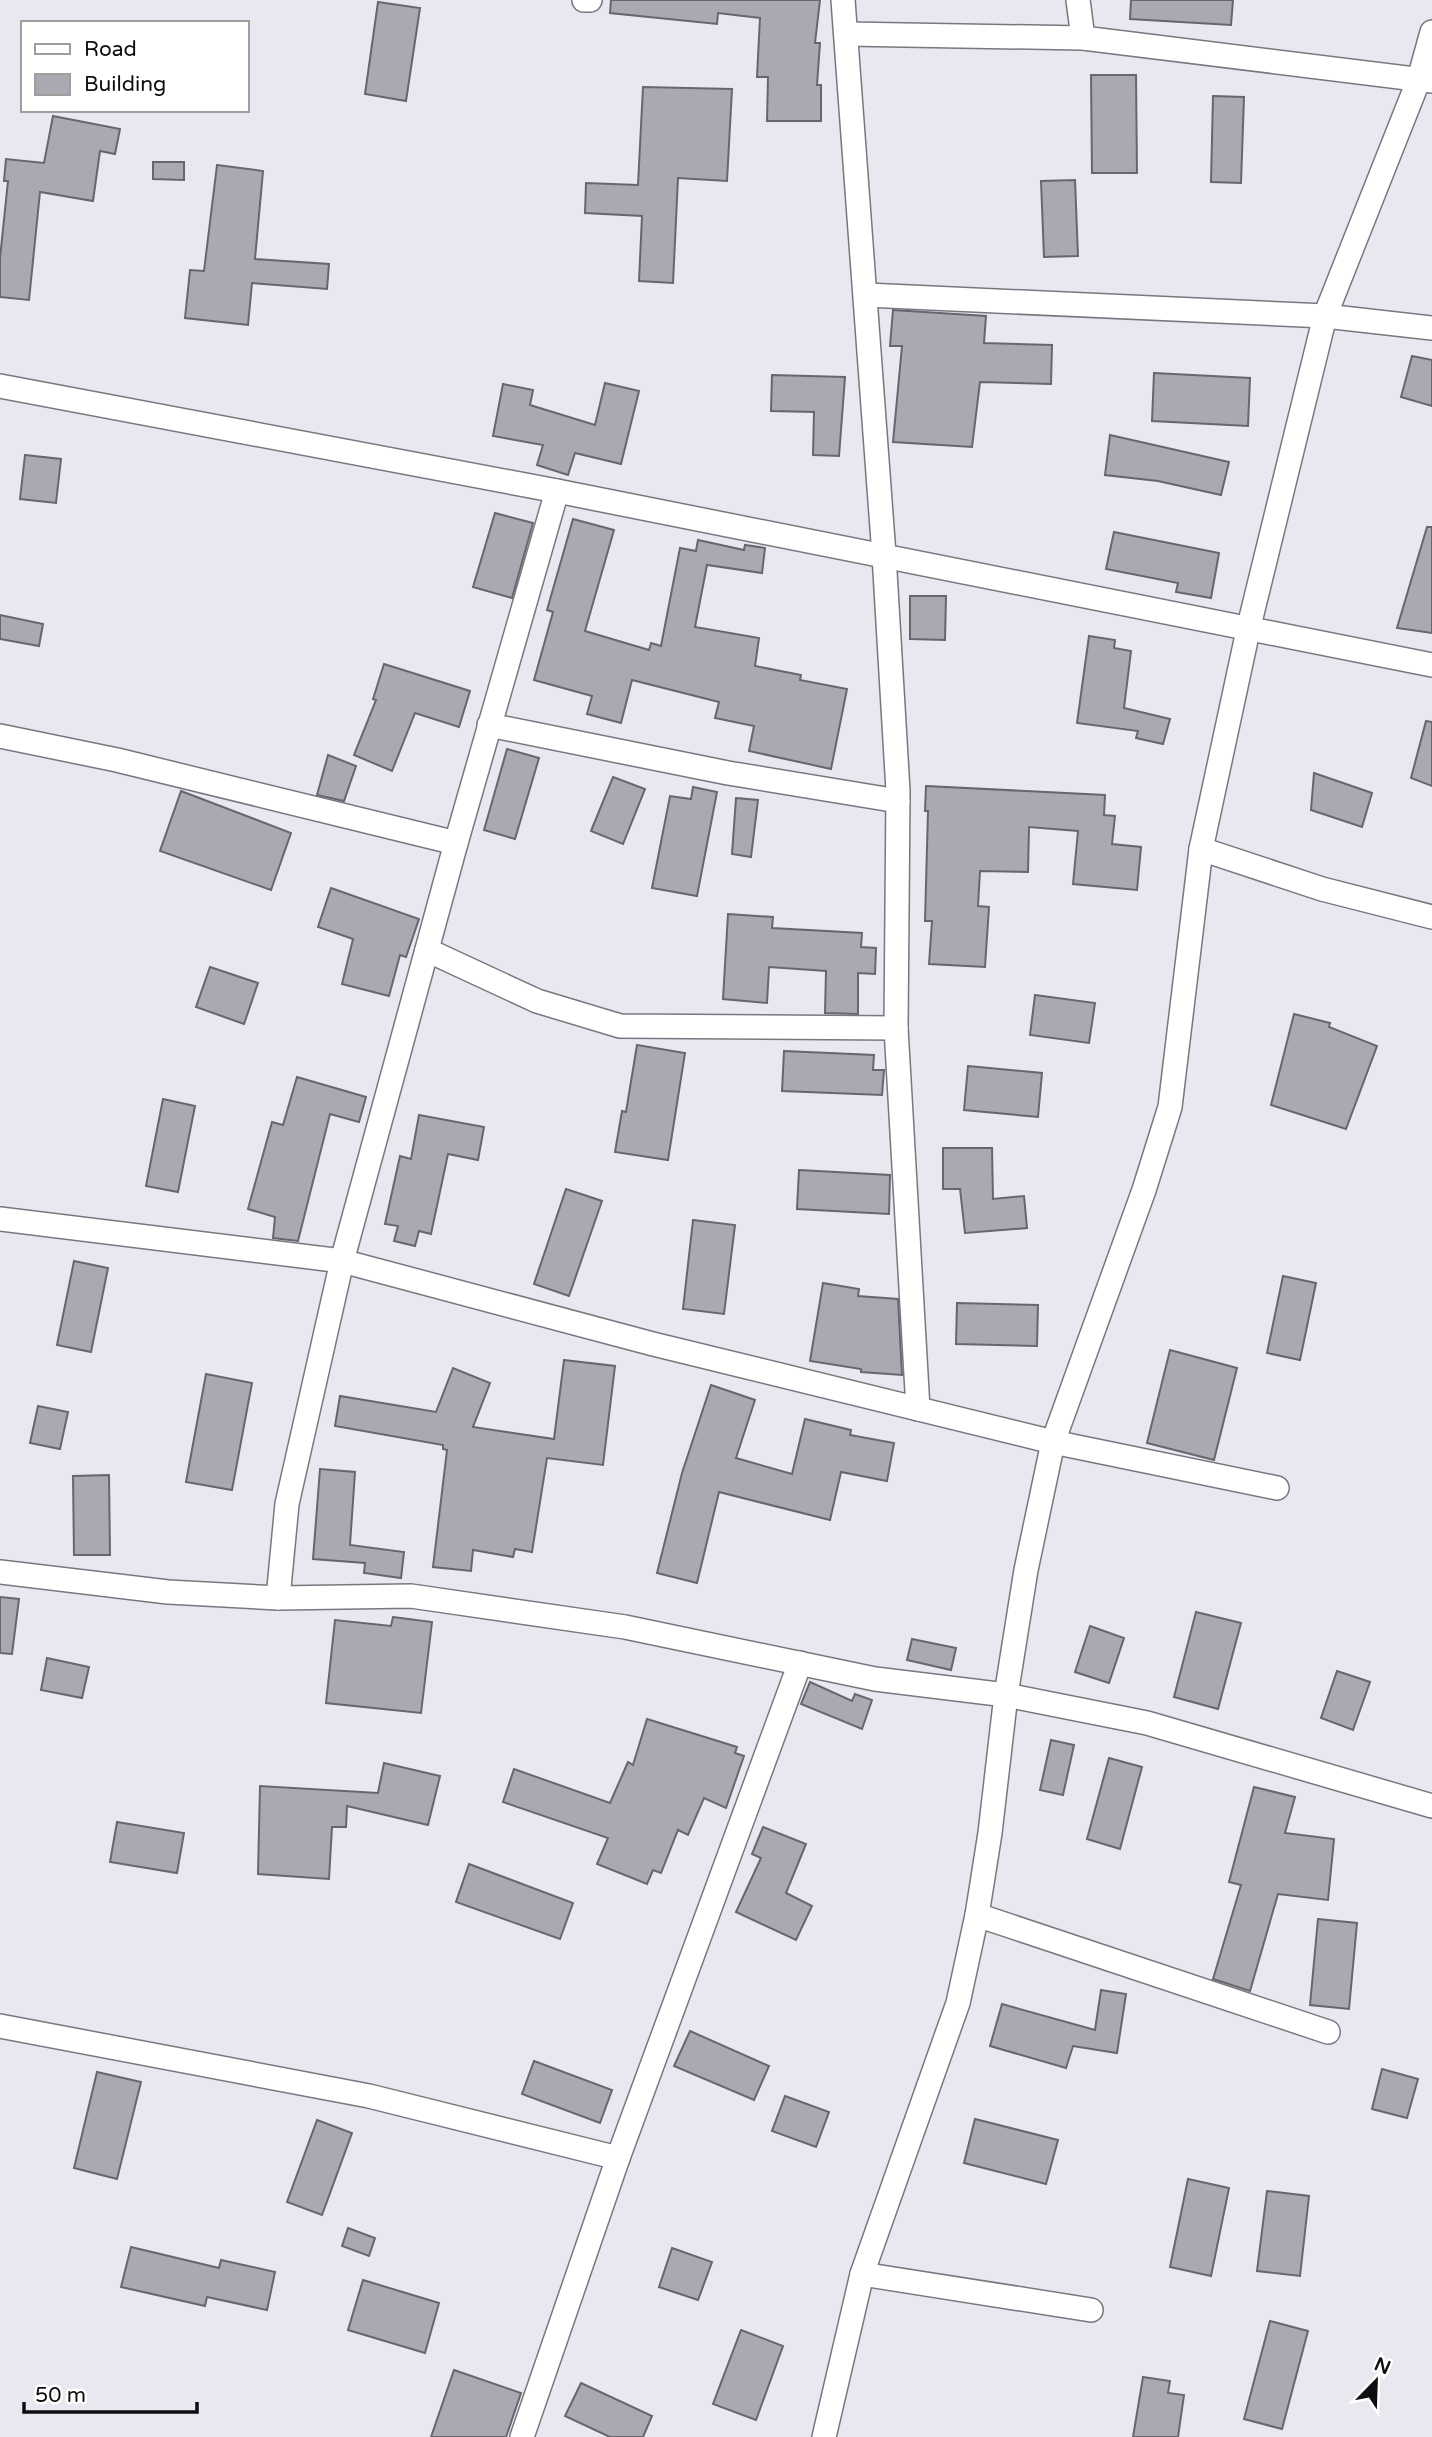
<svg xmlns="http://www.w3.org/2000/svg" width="1432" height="2437" viewBox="0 0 1432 2437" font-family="'Varela Round',sans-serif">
	<rect width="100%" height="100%" fill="#e8e8f0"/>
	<!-- building -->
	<g fill="#aaa9b1" stroke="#67666d" stroke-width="2">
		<path d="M611,0H820L815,43H820L817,85H821V121H767L768,77H757L760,18L718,13L717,24L610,13Z"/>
		<path d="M1131,0H1233L1231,25L1130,19Z"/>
		<path d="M378,2L420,8L406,101L365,94Z"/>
		<path d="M1091,75H1136L1137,173H1092Z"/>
		<path d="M643,87L732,89L727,181L678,178L673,283L639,281L642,216L585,213L586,183L638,185Z"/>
		<path d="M1213,96L1244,97L1241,183L1211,182Z"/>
		<path d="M53,116L120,129L115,154L100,151L93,201L40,192L29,300L0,297V258L8,181H4L6,159L44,163Z"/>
		<path d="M153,162H184V180L153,179Z"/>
		<path d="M217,165L263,171L255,259L329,264L327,289L252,283L248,325L185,318L190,270L204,271Z"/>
		<path d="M1075,180L1078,256L1044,257L1041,181Z"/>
		<path d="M893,310L986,316L984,343L1052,345L1051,384L980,382L972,447L893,442L902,346H890Z"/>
		<path d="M1412,356L1432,360V406L1401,397Z"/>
		<path d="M1154,373L1250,378L1248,426L1152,421Z"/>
		<path d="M772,375L845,377L839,456L813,455L814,412L771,411Z"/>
		<path d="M605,383L639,391L621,464L575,453L568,475L537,465L543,445L493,436L503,384L533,390L530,405L595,425Z"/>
		<path d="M1110,435L1229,462L1221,495L1158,481L1105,475Z"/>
		<path d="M25,455L61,459L56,503L20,499Z"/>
		<path d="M495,513L533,523L512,598L473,587Z"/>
		<path d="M573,519L614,530L585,631L649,650L651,643L661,646L680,548L696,551L698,540L744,550L745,545L765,548L762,573L707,565L695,627L759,638L755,666L801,675L800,680L847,689L831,769L749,751L754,726L715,718L719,702L632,680L621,723L587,714L592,696L534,680L553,612L547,610Z"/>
		<path d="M1427,527H1432V633L1397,628Z"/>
		<path d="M1114,532L1219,553L1211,598L1176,592L1178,583L1106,569Z"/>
		<path d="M910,596H946L945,640L910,639Z"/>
		<path d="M0,615L43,624L39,646L0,639Z"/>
		<path d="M1089,636L1115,640L1114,648L1131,651L1124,708L1170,719L1163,744L1136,738L1138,731L1077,723Z"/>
		<path d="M384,664L470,691L459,727L415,713L392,771L354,755L376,700L373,699Z"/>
		<path d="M1426,721L1432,722V786L1411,778Z"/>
		<path d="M507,749L539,758L515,839L484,830Z"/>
		<path d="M328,755L356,766L344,801L317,795Z"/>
		<path d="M1314,773L1372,793L1362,827L1311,810Z"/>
		<path d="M613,777L645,789L623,844L591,831Z"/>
		<path d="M926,786L1105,795L1104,815L1115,816L1112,844L1141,847L1137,890L1073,884L1078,831L1029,827L1028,872L980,871L978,906L989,907L985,967L929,964L932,921H925L928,811H925Z"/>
		<path d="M693,787L717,792L697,896L652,888L670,796L691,799Z"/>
		<path d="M181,791L291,833L271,890L160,851Z"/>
		<path d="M736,798L758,800L751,857L732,854Z"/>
		<path d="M331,888L419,919L406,957L400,955L389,996L342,984L353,939L318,927Z"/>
		<path d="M728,914L773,917L772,928L862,933L861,947L876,948L875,974L858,973V1014L825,1013L826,971L769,967L767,1003L723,999Z"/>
		<path d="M210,967L258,983L244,1024L196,1007Z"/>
		<path d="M1035,995L1095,1003L1089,1043L1030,1035Z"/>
		<path d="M1294,1014L1330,1023L1329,1027L1377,1046L1346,1129L1271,1105Z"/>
		<path d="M637,1045L685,1053L668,1160L615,1152L622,1111L626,1112Z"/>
		<path d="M784,1051L874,1055L873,1070H884L882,1095L782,1091Z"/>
		<path d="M968,1066L1042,1073L1038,1117L964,1110Z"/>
		<path d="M297,1077L366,1097L359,1122L330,1114L298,1241L273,1238L275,1217L248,1209L272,1122L283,1125Z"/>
		<path d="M163,1099L195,1106L178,1192L146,1186Z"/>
		<path d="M419,1115L484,1127L478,1160L448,1154L431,1234L419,1231L415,1246L394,1241L398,1226L385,1224L400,1156L411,1159Z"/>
		<path d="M943,1148H992L993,1199L1024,1196L1027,1228L965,1233L960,1189H943Z"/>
		<path d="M799,1170L890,1175L889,1214L797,1209Z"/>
		<path d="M566,1189L602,1201L569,1296L534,1284Z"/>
		<path d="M693,1220L735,1225L724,1314L683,1309Z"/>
		<path d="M74,1261L108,1268L91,1352L57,1345Z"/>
		<path d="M1283,1276L1316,1283L1300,1360L1267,1353Z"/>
		<path d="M823,1283L859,1289L858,1296L898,1299L902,1375L861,1372V1369L810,1361Z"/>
		<path d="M957,1303L1038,1305L1037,1346L956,1344Z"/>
		<path d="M1170,1350L1237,1368L1214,1460L1147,1443Z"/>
		<path d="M564,1360L615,1366L603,1465L547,1458L532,1552L515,1549L513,1557L473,1550L471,1571L433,1567L447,1450L443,1449V1445L335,1426L340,1396L436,1412L453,1368L490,1383L473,1427L554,1439Z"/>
		<path d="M206,1374L252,1383L232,1490L186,1482Z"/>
		<path d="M711,1385L755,1400L736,1458L792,1474L805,1419L851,1430L850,1435L894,1443L887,1481L841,1472L830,1520L719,1492L697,1583L657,1573L682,1473Z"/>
		<path d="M38,1406L68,1412L60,1449L30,1443Z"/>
		<path d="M320,1469L355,1472L350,1545L404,1552L401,1578L364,1573L365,1563L313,1559Z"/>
		<path d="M109,1475L110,1555H74L73,1476Z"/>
		<path d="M0,1597L19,1599L12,1654L0,1653Z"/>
		<path d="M1196,1612L1241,1623L1218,1709L1174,1697Z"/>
		<path d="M393,1617L432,1622L421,1713L326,1703L335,1620L391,1626Z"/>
		<path d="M1090,1626L1124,1638L1109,1683L1075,1672Z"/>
		<path d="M912,1639L956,1648L951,1670L907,1660Z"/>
		<path d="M47,1658L89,1667L82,1698L41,1690Z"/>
		<path d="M1337,1671L1370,1682L1353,1730L1321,1718Z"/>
		<path d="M810,1682L852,1701L855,1694L872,1700L862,1729L801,1704Z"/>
		<path d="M647,1719L737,1747L735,1753L744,1756L726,1808L704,1798L688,1835L678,1830L661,1873L653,1870L647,1884L597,1864L608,1838L503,1802L514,1769L610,1803L628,1762L633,1765Z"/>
		<path d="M1051,1740L1074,1745L1063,1795L1040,1790Z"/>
		<path d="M1109,1758L1142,1767L1120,1849L1087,1839Z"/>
		<path d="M384,1763L440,1776L428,1825L347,1806L346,1827H332L329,1879L258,1874L260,1786L378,1793Z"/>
		<path d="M1254,1787L1295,1797L1285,1833L1334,1839L1328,1900L1278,1894L1250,1991L1213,1979L1241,1885L1229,1882Z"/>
		<path d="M117,1822L184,1833L177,1873L110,1862Z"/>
		<path d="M763,1827L806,1844L786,1893L812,1906L796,1940L736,1912L761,1858L752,1854Z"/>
		<path d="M469,1864L573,1903L560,1939L456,1902Z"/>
		<path d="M1318,1919L1357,1923L1349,2009L1310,2005Z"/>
		<path d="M1101,1990L1126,1994L1117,2053L1073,2046L1066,2068L990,2046L1002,2004L1095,2030Z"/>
		<path d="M690,2031L769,2066L754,2100L674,2066Z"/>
		<path d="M534,2061L612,2090L600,2123L522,2094Z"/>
		<path d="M1382,2069L1418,2079L1407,2118L1372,2109Z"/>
		<path d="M97,2072L141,2082L117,2179L74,2168Z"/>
		<path d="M785,2096L829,2112L816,2147L772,2131Z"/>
		<path d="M975,2119L1058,2140L1046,2184L964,2163Z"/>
		<path d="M317,2120L352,2133L322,2215L287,2202Z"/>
		<path d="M1188,2179L1229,2188L1211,2276L1170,2267Z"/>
		<path d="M1267,2191L1309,2196L1300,2276L1257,2271Z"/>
		<path d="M348,2228L375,2238L369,2256L342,2246Z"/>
		<path d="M131,2247L219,2268L221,2260L275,2272L267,2310L207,2297L205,2306L121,2287Z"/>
		<path d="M672,2248L712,2262L698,2300L659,2287Z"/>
		<path d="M363,2280L439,2303L425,2353L348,2330Z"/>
		<path d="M1270,2321L1308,2331L1282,2429L1244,2419Z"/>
		<path d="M741,2330L783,2346L756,2420L713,2404Z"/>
		<path d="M454,2370L521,2393L506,2437H431Z"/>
		<path d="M1143,2377L1170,2381L1168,2393L1184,2395L1178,2437H1133Z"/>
		<path d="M581,2383L652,2416L643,2437H610L565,2416Z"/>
	</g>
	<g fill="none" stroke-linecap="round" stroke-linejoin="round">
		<defs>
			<g id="minor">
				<path d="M584,0H590"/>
				<path d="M843,0L884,555L898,791L896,1028L918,1409"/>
				<path d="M1078,0L1083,38"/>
				<path d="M847,34L1083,38L1432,81"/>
				<path d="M866,295L1325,316L1432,328"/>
				<path d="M0,386L557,491L1432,665"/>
				<path d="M489,725L728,773L898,801"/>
				<path d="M0,736L117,760L456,843"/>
				<path d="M1201,849L1322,889L1432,917"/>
				<path d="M427,950L537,1001L620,1026L896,1028"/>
				<path d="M0,1219L342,1261L653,1344L1053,1442L1026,1570L1006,1695L1147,1723L1432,1806"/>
				<path d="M1277,1488L1053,1442L1144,1190L1170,1107L1201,849L1249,626L1325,316L1419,79L1432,32"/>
				<path d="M0,1572L168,1592L278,1598L411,1596L625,1627L875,1679L1006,1695L990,1833L977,1915L958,2003L862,2274L824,2437"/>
				<path d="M278,1598L287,1504L342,1261L456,843L557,491"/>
				<path d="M977,1915L1328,2032"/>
				<path d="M0,2026L369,2096L618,2158L800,1663"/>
				<path d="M862,2274L1091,2310"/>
				<path d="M522,2437L618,2158"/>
			</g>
		</defs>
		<!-- minor casing -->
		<use href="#minor" stroke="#78777f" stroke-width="26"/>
		<!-- minor -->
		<use href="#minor" stroke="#fff" stroke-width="23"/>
	</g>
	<!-- legend -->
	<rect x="21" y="21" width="228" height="91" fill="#ffffff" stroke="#9f9e9f" stroke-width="2"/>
	<rect x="35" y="44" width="35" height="10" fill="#ffffff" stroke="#9f9e9f" stroke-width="2"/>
	<text x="84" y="56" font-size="21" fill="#0e0d10">Road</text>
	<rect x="35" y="74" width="35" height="21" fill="#aaa9b1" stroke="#9f9e9f" stroke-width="2"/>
	<text x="84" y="91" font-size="21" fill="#0e0d10">Building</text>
	<!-- north arrow -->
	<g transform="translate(1376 2381) rotate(23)" stroke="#ffffff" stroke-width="5" paint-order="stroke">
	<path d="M0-5L12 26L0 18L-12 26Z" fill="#0e0d10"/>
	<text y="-10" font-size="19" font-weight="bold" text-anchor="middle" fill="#0e0d10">N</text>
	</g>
	<!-- scale -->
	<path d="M24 2402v10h173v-10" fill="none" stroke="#0e0d10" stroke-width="3.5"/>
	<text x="35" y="2402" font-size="21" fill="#0e0d10" stroke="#ffffff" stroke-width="5" paint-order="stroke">50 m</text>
</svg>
